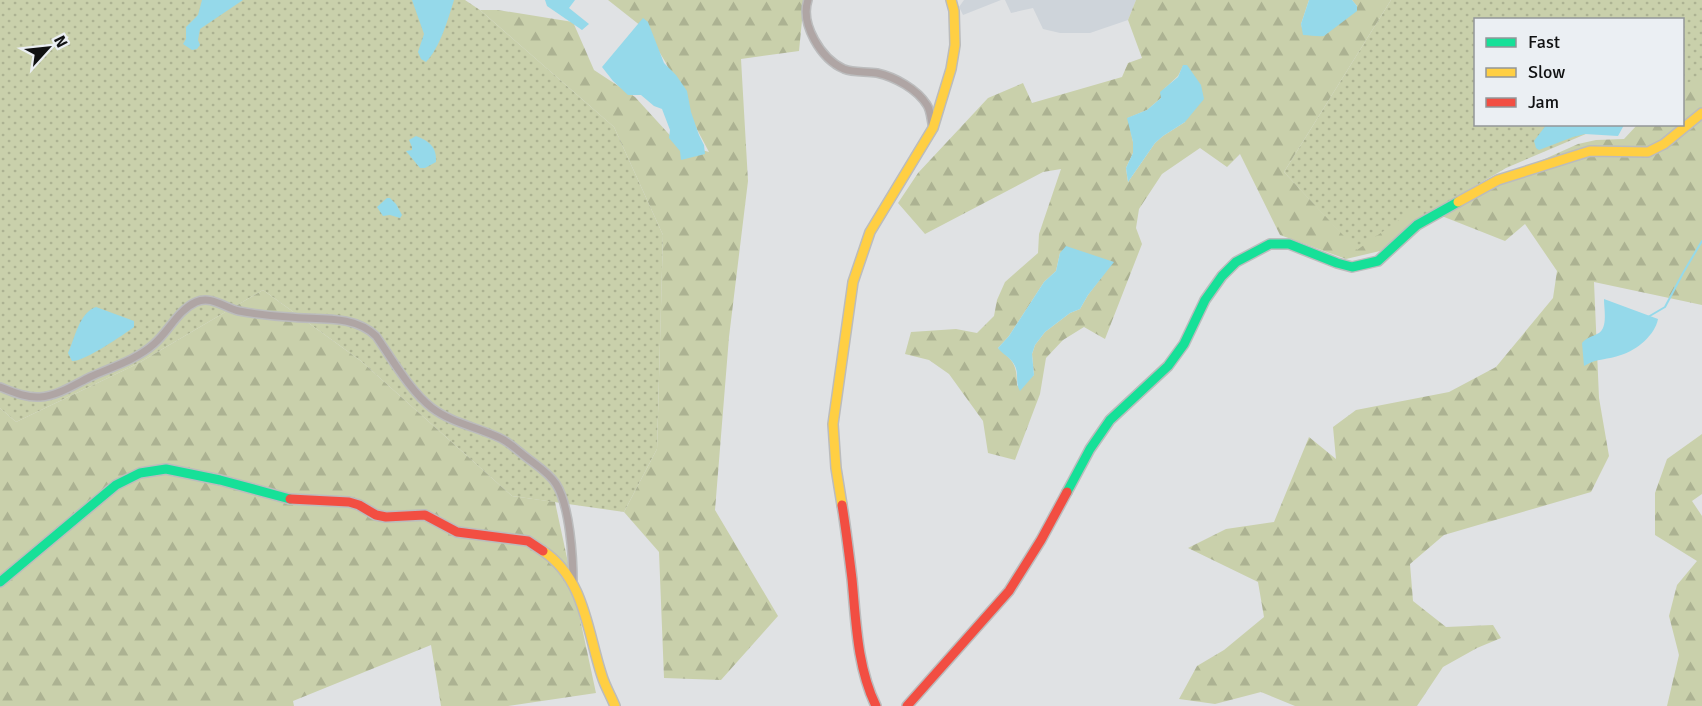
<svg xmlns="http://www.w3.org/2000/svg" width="1702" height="706" viewBox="0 0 1702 706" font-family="Signika,sans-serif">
	<defs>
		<pattern id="grass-dots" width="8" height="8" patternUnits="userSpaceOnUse" patternTransform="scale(1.5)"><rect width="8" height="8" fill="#c9d0ab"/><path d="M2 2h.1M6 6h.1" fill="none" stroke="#acb292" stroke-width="1.8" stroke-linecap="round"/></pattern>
		<pattern id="forest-firs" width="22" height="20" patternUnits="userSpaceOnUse" patternTransform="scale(1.5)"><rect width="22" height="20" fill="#c9d0ab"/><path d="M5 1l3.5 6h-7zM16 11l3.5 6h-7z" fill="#acb292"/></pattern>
	</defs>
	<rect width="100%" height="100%" fill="#e0e2e4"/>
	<!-- built -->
	<g fill="#ced4da">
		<path d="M964,0H1001L963,15L959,7Z"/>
		<path d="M1005,0H1136L1128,20L1090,33H1060L1043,29L1033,8L1011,13Z"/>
	</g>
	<!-- grass -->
	<g fill="url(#grass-dots)">
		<path d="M0,0H465L480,10L614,127L663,235L657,449L624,512L512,496L361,361L263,290L137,364L16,422L0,408Z"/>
		<path d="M1391,0H1702V84L1683,92L1682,20H1476V124L1607,125L1506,168L1424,216L1357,251L1284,172Z"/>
	</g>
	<!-- forest -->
	<g fill="url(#forest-firs)" fill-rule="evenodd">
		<path d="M608,0H804L799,51L741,59L748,181L729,337L715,510L778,616L721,680L664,678L659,552L624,512L657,449L663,235L614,127L480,10H498L573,22L594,70L635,97L677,143L709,152L691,118L666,63L646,30Z"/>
		<path d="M1136,0H1309L1301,24L1304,35H1314L1357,6L1352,0H1391L1284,172L1357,250L1417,207L1424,216L1380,251L1346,259L1280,235L1240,154L1227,167L1200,148L1162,174L1139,209L1136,228L1142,244L1105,339L1084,327L1063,340L1046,358L1040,394L1015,460L988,453L983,421L949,374L929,360L905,354L911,332L956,329L977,333L994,316L997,300L1005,282L1038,253L1039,234L1061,169L1043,172L925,234L898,203L918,173L988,98L1023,83L1032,103L1122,77L1128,63L1142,58L1128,20ZM1183,66L1185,122L1163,136L1155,143L1128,182L1126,168L1133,153V142L1128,118L1147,110L1161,98V92L1178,76ZM1060,253L1113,262L1088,295L1080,309L1070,313L1045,332L1035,345L1032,354L1034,375L1017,386C1017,365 1014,361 998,348L1009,336L1044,282L1056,271Z"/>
		<path d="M1702,76V305L1594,282L1599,398L1609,456L1591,492L1444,535L1410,564L1413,601L1446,627L1493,625L1501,638L1477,648L1443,667L1417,706H1295L1261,692L1215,704L1179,699L1197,666L1224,650L1264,617L1258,582L1188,548L1226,529L1274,522L1309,437L1336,459L1333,427L1356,410L1449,392L1496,367L1553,298L1557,271L1525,224L1505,241L1429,211L1578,144L1596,140L1624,139L1637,125L1682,124L1683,85Z"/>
		<path d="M263,290L361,361L512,496L555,502L596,693L508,706H441L431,645L293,701L294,706H0V408L16,422L137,364Z"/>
		<path d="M1702,434V494L1692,501L1702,516V706H1667L1679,655L1669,616L1677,585L1697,561L1655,535V493L1667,459Z"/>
	</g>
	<!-- water -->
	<g fill="#95d9ea">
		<path d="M202,0H243L200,29L198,40L200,45L197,49L192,50L183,44L186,39V27L198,15Z"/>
		<path d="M412,0H454C448,19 440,48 426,62L421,59L418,52L424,34Z"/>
		<path d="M545,0H575L569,8L589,24L582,30L547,6Z"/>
		<path d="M1309,0H1352L1357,6V11L1324,36C1317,37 1311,35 1303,35L1301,24Z"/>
		<path d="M643,18L648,22L664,63L676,75L687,91L691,112L699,135L704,145L705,154L681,160L680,151L669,138L670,130L662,109L654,106L641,95H628L613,81L602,67Z"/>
		<path d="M1183,65H1187L1201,85L1204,99L1185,122L1163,136L1155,143L1128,182L1126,168L1133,153V142L1127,118L1147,110L1161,98L1160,92L1178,77Z"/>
		<path d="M1547,124H1624V125L1618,136L1585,134L1573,137L1539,150L1536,148L1534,141Z"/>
		<path d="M416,136C429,141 437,147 436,162L425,168H420L406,151L412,150V147L409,140Z"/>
		<path d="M387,198H390L396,204L402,215L400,218L390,215L383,216L377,207Z"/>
		<path d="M1066,246L1114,262L1088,295L1080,309L1070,313L1045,332L1035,345L1032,354L1034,375L1020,391C1015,383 1019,374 1015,366C1011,357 1003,355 998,348L1009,336L1044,282L1056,271L1060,253Z"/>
		<path d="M1604,299L1658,319C1655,335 1637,350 1621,355C1608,360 1597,358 1584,366L1582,343C1587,337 1592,337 1599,333C1608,327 1604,309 1604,299Z"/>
		<path d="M96,307L134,321V327C123,335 84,362 72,361L68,353C75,338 79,313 96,307Z"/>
	</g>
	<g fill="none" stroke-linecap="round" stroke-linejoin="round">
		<!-- stream -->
		<path stroke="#95d9ea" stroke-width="2" d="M1648,317L1665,307L1683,273L1702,241"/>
		<defs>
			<g id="street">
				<path d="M808,0C800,24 821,59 844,69C854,73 866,71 877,73C895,77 917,89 927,105C931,111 931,121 933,128"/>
				<path d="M0,387C13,392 26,398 40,397C57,396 74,385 90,377C112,367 136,360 154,344C169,331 178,310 196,302C211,295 225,308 239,311C255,314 272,316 289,317C317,320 354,314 376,336C392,359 410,391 432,408C452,423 477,427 500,438C509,442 517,450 526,457C536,465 549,473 556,484C570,506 573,557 573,583"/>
			</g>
			<g id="fast">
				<path d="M1067,492L1090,449L1110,420L1168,366L1184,344L1205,300L1222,276L1236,262L1270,244H1289L1337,263L1352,267L1378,261L1417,225L1458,202"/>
				<path d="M0,582L116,485L140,473L166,469L220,480L290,499"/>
			</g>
			<g id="slow">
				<path d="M1458,202L1498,180L1590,151L1648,152L1664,144L1702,113"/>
				<path d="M842,505L836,468L833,424L853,282L870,232L933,128L951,69L955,45L954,11L951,0"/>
				<path d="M543,551C585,579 587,631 602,676C605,686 611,696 615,706"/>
			</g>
			<g id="jam">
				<path d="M290,499L349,502L359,505L376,515L386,517L425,515L457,532L528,541L543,551"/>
				<path d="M842,505C846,529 849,554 852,579C856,621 857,667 876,706"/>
				<path d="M907,706L1009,591L1041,540L1067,492"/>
			</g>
		</defs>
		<!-- street casing -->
		<use href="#street" stroke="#bbbcbd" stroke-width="10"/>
		<!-- fast casing -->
		<use href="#fast" stroke="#bbbcbd" stroke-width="12"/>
		<!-- slow casing -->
		<use href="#slow" stroke="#bbbcbd" stroke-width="12"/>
		<!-- jam casing -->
		<use href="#jam" stroke="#bbbcbd" stroke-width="12"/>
		<!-- street -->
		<use href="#street" stroke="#afa5a4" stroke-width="7"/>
		<!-- fast -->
		<use href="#fast" stroke="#16e098" stroke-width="9"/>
		<!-- slow -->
		<use href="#slow" stroke="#ffcf43" stroke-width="9"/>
		<!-- jam -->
		<use href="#jam" stroke="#f24e42" stroke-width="9"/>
	</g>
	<!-- legend -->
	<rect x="1474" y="18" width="210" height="108" fill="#ebeff3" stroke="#939699" stroke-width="1.5"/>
	<rect x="1486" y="38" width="30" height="9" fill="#16e098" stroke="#939699" stroke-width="1.5"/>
	<text x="1528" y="48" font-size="18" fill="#101112">Fast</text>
	<rect x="1486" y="68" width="30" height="9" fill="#ffcf43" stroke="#939699" stroke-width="1.5"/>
	<text x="1528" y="78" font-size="18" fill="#101112">Slow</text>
	<rect x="1486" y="98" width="30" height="9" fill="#f24e42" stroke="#939699" stroke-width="1.5"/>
	<text x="1528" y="108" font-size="18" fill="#101112">Jam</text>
	<!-- north arrow -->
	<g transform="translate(48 48) rotate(63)" stroke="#ebeff3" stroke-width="4.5" paint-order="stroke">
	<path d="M0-4.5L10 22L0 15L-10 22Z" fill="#101112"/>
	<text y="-9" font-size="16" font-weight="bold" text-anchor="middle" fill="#101112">N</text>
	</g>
</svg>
